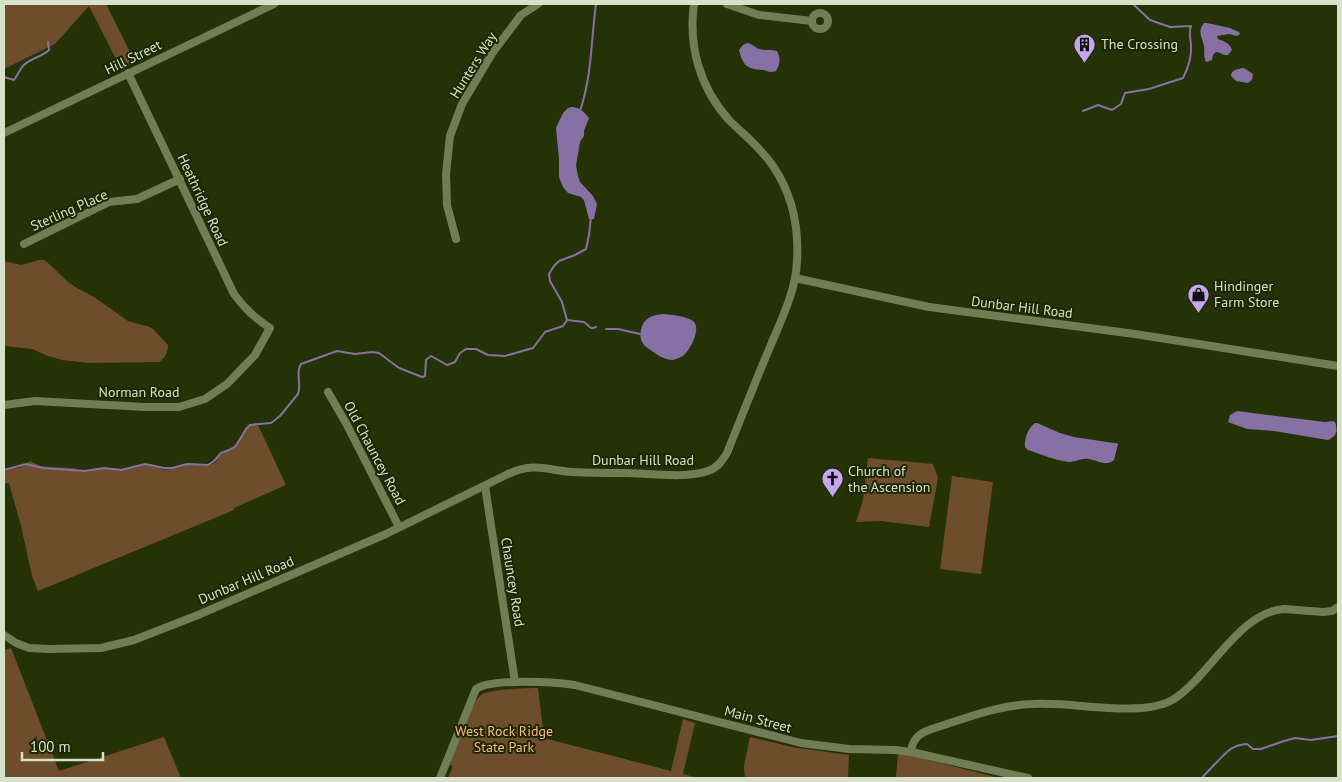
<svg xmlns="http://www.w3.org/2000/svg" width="1342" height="782" viewBox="0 0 1342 782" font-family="'PT Sans',sans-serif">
	<rect width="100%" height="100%" fill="#253205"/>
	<!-- green -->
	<g fill="#6e4d2c">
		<path d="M4,4H106L135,62L121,69L89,6L55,44L4,69Z"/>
		<path d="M39,260H44L48,263L68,282L77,288L94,297L128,321L150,327L154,330L168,345C168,353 165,358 159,362L89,363L62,360L48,356L32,349L4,346V261L21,265Z"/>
		<path d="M254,423H257L286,485L234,508V510L38,591L32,576L21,526L9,483L4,484V471L22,467L30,461L41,466L48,467L73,468L86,472L103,468L126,469L142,464H151L165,470L189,464L208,466L216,462L220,455L231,450L248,426Z"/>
		<path d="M868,458L933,464L938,478L929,527L881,521L856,522L863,500Z"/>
		<path d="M952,476L993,482L981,574L940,569Z"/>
		<path d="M11,648L59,771L164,737L181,778H4V650Z"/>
		<path d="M538,688L544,738L671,771L683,719L695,723L683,774L698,778H448L453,766L450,765C456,748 468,707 480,696C486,689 526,688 538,688Z"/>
		<path d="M750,737L792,747L849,755L848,778H745L744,766Z"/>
		<path d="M898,754L913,756L999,778H896Z"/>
	</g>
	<!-- water -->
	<g fill="#8770a4">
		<path d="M1204,23H1207L1230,28L1239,32L1240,34L1237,36L1229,34L1217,36L1218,39C1225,42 1229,42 1232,50L1228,55C1222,56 1221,52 1216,52L1213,55L1212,60L1206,62C1203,56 1205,52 1204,46C1202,37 1197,31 1204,23Z"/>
		<path d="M747,43C753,44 754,47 759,49C765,51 772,49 777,51C781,59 780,64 776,71C770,73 768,71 763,70C747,69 743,66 739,50L743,45Z"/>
		<path d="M1244,68L1253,74L1252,80L1248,83L1236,81L1231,76C1231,69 1239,69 1244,68Z"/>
		<path d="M571,107C580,107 584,112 589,118L584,131V136L580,142L576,166L578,176L580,182L593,196L597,204L594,219H589L584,200L581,197L568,193L563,187L559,177V159L556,128L563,113L568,108Z"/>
		<path d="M663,314C672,315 686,316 693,321C702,328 690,350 684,355C681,357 677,359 673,360C664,360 656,354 649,349C642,345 639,338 641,330C643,318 652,315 663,314Z"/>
		<path d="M1237,411L1325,422L1333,421L1335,422C1338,431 1337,436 1328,440L1274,431L1247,429L1228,422L1230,415Z"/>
		<path d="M1035,423H1037L1060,433L1074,437L1114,443H1116L1118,444L1114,460C1105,467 1098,460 1088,459C1082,458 1076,462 1069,462C1057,461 1040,454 1028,450L1025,447C1024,439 1028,428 1035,423Z"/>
	</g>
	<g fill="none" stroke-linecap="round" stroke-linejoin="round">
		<!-- stream -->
		<g stroke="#8770a4" stroke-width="2">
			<path d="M4,77L14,80C18,75 19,70 23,66C30,58 42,57 49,50L48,42"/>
			<path d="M580,111C592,76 591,40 596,4"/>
			<path d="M1083,111L1098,105L1112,110L1121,104L1125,93L1149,89L1183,78C1188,68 1192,58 1191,46C1191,39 1188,33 1191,26L1170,27L1150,20L1133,4"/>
			<path d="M567,320L584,322C589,325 589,330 596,327"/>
			<path d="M606,329H618L640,334"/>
			<path d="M4,470L26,464L43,468L85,471L104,468L121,470L145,464L164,468H172L187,464L208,465L214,461L221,453L229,450L236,446L246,429L250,425L271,423L275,420L280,416L298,394C302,383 295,373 301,364L337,351L355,354L372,352L379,353L399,368L422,377L425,376L426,360L431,356L447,365L455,362L460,353L466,349H476L488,355L505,356L533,348L545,332L563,326L567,320L562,302L550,281L549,274L554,266L559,261L575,255L586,249L589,235L591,217"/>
			<path d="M1202,778C1206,773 1211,768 1216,763C1226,753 1231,745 1247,744L1253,749H1261L1284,741L1295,738L1311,740L1338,736"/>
		</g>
		<!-- minor -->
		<g stroke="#6f7e54" stroke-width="8">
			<path d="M727,4L759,15L812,21"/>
			<circle cx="820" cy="21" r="8"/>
			<path d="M4,133L274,4"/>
			<path d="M456,239L447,205L446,174L450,136L462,104L493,52L521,15L538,4"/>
			<path d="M24,244L109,202L137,199L180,179"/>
			<path d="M795,278L929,307L1135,334L1338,366"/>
			<path d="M328,392L347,425L399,527"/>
			<path d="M4,405L35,401L145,407H179L205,399L227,384L255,355L270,328C254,317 245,309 234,294L128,73"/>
			<path d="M485,486L515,682"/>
			<path d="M4,635L16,643L29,648L48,649L101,648L134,640L198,615L386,534L508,474C536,462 545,470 573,472C589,473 606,473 623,473C648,473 685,479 708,471C717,468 722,461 727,453C741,418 755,382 770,347C781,320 796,291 797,261C799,228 792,194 773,166C761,148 744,135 729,120C700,88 688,46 694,4"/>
			<path d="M911,752C913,731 930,730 947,724C974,715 1002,705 1032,704C1068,702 1105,711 1142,708C1153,707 1165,705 1174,699C1210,676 1239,612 1284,609L1323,612L1332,611L1338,607"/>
			<path d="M440,778L476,689C492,678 555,682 575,685L801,743L849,749L895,750L911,752L1028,778"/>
		</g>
	</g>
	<!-- icons -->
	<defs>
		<symbol id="building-pin" viewBox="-11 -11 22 30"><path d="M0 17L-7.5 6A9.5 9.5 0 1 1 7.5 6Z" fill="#c7a6ef" stroke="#1b2700"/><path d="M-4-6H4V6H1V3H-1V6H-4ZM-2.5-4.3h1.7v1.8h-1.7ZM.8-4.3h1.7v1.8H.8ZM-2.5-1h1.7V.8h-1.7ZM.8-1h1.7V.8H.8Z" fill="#111"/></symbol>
		<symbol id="shop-pin" viewBox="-11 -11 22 30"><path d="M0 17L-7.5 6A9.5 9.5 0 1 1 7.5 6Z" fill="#c7a6ef" stroke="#1b2700"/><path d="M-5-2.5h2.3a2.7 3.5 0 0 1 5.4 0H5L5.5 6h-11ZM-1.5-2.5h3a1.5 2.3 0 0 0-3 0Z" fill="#111"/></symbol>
		<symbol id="church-pin" viewBox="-11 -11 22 30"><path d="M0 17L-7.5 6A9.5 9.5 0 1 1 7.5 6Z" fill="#c7a6ef" stroke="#1b2700"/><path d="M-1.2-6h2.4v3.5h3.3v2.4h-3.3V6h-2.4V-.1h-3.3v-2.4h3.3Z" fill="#111"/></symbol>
	</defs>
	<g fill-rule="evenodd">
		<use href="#building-pin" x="1072" y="32" width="25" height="34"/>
		<use href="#shop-pin" x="1186" y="282" width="25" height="34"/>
		<use href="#church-pin" x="820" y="466" width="25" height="34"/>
	</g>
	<g text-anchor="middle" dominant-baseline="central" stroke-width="4" stroke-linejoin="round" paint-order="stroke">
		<!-- poi labels -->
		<g font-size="14" fill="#d7e0c8" stroke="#1b2700" text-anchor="start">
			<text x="1101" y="44">The Crossing</text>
			<text x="1214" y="286">Hindinger<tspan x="1214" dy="16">Farm Store</tspan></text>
			<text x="848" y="471">Church of<tspan x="848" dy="16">the Ascension</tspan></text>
		</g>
		<!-- street labels -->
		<g font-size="14" fill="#d7e0c8" stroke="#1b2700">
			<text transform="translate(133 57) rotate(-26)">Hill Street</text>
			<text transform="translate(473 65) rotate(-58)">Hunters Way</text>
			<text transform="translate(203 200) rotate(65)">Heathridge Road</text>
			<text transform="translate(69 210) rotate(-24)">Sterling Place</text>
			<text transform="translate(1022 307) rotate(7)">Dunbar Hill Road</text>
			<text x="139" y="392">Norman Road</text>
			<text transform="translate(375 453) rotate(62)">Old Chauncey Road</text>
			<text x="643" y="460">Dunbar Hill Road</text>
			<text transform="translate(246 580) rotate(-23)">Dunbar Hill Road</text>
			<text transform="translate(513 582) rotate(81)">Chauncey Road</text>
			<text transform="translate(758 719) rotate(15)">Main Street</text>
		</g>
		<!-- park labels -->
		<g font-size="14" fill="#febc7c" stroke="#1b2700">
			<text x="504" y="731">West Rock Ridge<tspan x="504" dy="16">State Park</tspan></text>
		</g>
	</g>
	<!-- border -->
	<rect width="1342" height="782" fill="none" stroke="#d7e0c8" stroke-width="10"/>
	<!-- scale -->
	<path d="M22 752v8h81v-8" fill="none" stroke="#d7e0c8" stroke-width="2.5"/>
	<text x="30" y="752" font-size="15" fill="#d7e0c8" stroke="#1b2700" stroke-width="4" paint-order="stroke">100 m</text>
</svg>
